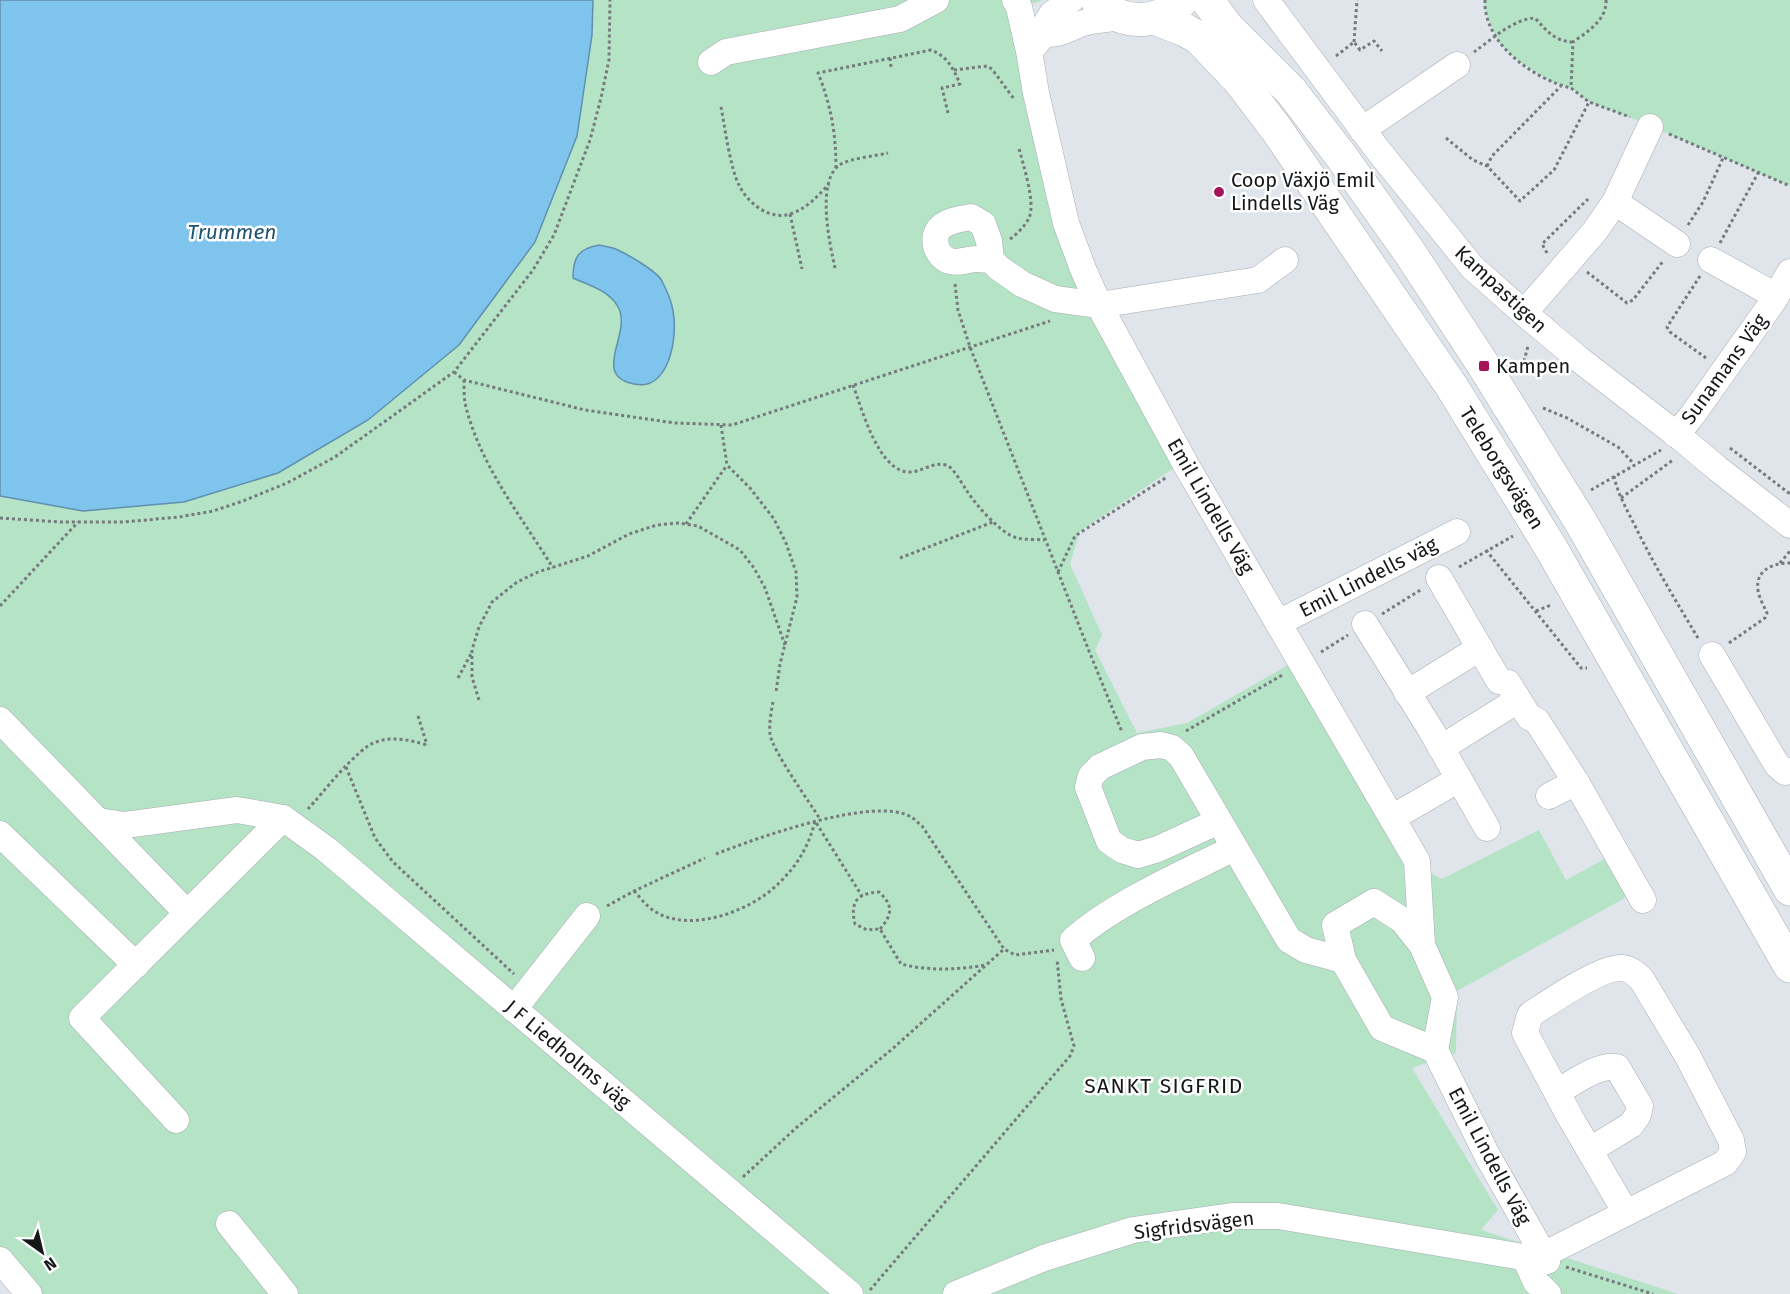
<svg xmlns="http://www.w3.org/2000/svg" width="1790" height="1294" viewBox="0 0 1790 1294" font-family="'Fira Sans',sans-serif">
	<rect width="100%" height="100%" fill="#e0e5ec"/>
	<!-- green -->
	<g fill="#b4e3c5">
		<path d="M593,0H1044L1009,11L1087,309L1122,374L1177,466L1080,531L1070,564L1102,635L1095,650L1137,733L1187,723L1295,661L1413,864L1442,879L1539,830L1566,880L1610,856L1630,891L1623,899L1457,991L1456,1053L1412,1068L1498,1210L1481,1230L1678,1294H29L0,1260V497L83,511L184,502L278,473L368,420L459,345L535,242L577,136L592,35Z"/>
		<path d="M1485,0H1790V186L1629,117L1589,102L1571,88L1550,81L1534,71L1516,59L1499,42L1489,22L1484,8Z"/>
	</g>
	<!-- water -->
	<g fill="#7fc4ed" stroke="#5f90ad" stroke-width="1.5">
		<path d="M0,0H593L592,35L577,136L535,242L459,345L368,420L278,473L184,502L83,511L0,496Z"/>
		<path d="M599,245C604,246 609,247 613,248C624,252 657,271 662,281C666,289 672,302 673,311C678,335 670,392 634,384C590,375 633,333 618,307C610,291 589,285 573,278C573,257 578,249 599,245Z"/>
	</g>
	<g fill="none" stroke-linecap="round" stroke-linejoin="round">
		<defs>
			<g id="minor">
				<path d="M1015,0L1019,7L1029,51L1036,93L1066,223L1083,269L1099,305L1186,465L1417,861L1422,945L1445,997L1435,1050L1488,1157L1547,1261"/>
				<path d="M1266,0L1377,149L1472,267L1524,313L1580,360L1681,438L1718,469L1790,525"/>
				<path d="M1044,34C1063,35 1071,26 1087,22C1099,19 1111,19 1122,17"/>
				<path d="M1033,47L1044,34L1047,22L1052,14L1071,0"/>
				<path d="M711,62L726,52L900,19L936,0"/>
				<path d="M1362,130L1457,65"/>
				<path d="M1615,202L1677,244"/>
				<path d="M991,260C987,260 982,259 977,259C967,259 959,264 950,261C936,257 930,237 941,227C949,220 961,219 971,217L983,224L989,241L991,260L999,268L1022,284L1055,299L1099,305L1258,280L1285,260"/>
				<path d="M1711,260L1776,296"/>
				<path d="M1524,313L1595,231L1615,202L1650,127"/>
				<path d="M1676,435L1691,417L1772,303L1790,272"/>
				<path d="M1439,578L1499,681L1508,683L1529,717L1537,721L1576,782L1643,900"/>
				<path d="M1278,623L1457,532"/>
				<path d="M1365,624L1431,730L1487,828"/>
				<path d="M1712,655L1777,765L1785,772L1790,771"/>
				<path d="M1407,693L1480,648"/>
				<path d="M0,720L98,821L125,825L237,810L283,818L326,849L850,1294"/>
				<path d="M1441,748L1518,700"/>
				<path d="M1549,796L1576,782"/>
				<path d="M1392,818L1459,779"/>
				<path d="M98,821L187,913"/>
				<path d="M1219,821L1158,849L1138,855L1122,850L1109,841L1088,787L1091,776L1100,767L1142,747L1161,745L1172,748L1181,756L1289,940L1306,950L1343,960"/>
				<path d="M0,834L136,965"/>
				<path d="M1422,945L1402,920L1374,902L1335,925L1343,960L1382,1028L1435,1050"/>
				<path d="M1082,958L1073,940C1116,902 1183,874 1234,848"/>
				<path d="M514,1009L587,916"/>
				<path d="M1557,1092C1574,1083 1597,1064 1617,1067L1640,1106L1638,1115L1631,1125L1590,1150"/>
				<path d="M176,1120L82,1018L283,818"/>
				<path d="M229,1224L285,1294"/>
				<path d="M1543,1255L1725,1163L1733,1152L1731,1140L1687,1055L1642,980C1636,974 1631,969 1622,968C1602,966 1548,1003 1530,1015L1525,1033L1570,1117L1626,1213"/>
				<path d="M1525,1258L1536,1282L1548,1294"/>
				<path d="M0,1260L29,1294"/>
				<path d="M956,1294L1044,1258L1133,1230L1232,1216H1278L1547,1261"/>
			</g>
			<g id="major">
				<path d="M1097,0C1120,26 1159,26 1182,0"/>
				<path d="M1207,0L1227,27L1291,91L1341,156L1410,253L1484,366L1582,524L1790,889"/>
				<path d="M1154,18L1185,30L1199,38L1240,81L1277,130L1452,387L1551,548L1790,966"/>
			</g>
		</defs>
		<!-- minor casing -->
		<use href="#minor" stroke="#a7acb3" stroke-width="27"/>
		<!-- major casing -->
		<use href="#major" stroke="#a7acb3" stroke-width="34"/>
		<!-- path -->
		<g stroke="#767a7e" stroke-width="3" stroke-dasharray="3 3" stroke-linecap="butt">
			<path d="M1485,0C1483,43 1533,79 1571,88"/>
			<path d="M1606,0C1607,20 1587,32 1573,42L1571,88L1589,102L1630,117"/>
			<path d="M1354,42L1357,0"/>
			<path d="M1474,52C1491,40 1513,19 1535,18C1547,31 1554,41 1573,42"/>
			<path d="M1336,56L1354,42L1360,50L1374,41L1382,51"/>
			<path d="M890,58L891,67"/>
			<path d="M954,70L987,66L992,69L1014,99"/>
			<path d="M721,107C725,128 730,167 739,185C748,204 771,222 793,213C808,207 818,196 829,184"/>
			<path d="M1669,134L1790,186"/>
			<path d="M1446,138L1473,160L1487,166L1520,201L1554,170L1589,102"/>
			<path d="M1487,166L1492,156L1561,86"/>
			<path d="M836,168C836,134 831,105 818,73L931,50C947,56 953,68 960,84L942,88L948,113"/>
			<path d="M790,214L802,269"/>
			<path d="M1688,225L1703,202L1723,158"/>
			<path d="M1010,239C1017,234 1025,226 1029,218C1036,203 1023,165 1019,148"/>
			<path d="M1720,243L1758,173"/>
			<path d="M1547,253L1542,244L1588,199"/>
			<path d="M835,268C830,245 815,179 841,164C853,158 875,156 888,153"/>
			<path d="M1587,272L1627,303L1633,300L1664,260"/>
			<path d="M1700,276L1667,327L1670,332L1706,358"/>
			<path d="M955,284L958,310L970,347L1089,651L1122,732"/>
			<path d="M454,372L464,380L585,410L675,423L732,425L1050,321"/>
			<path d="M1521,373L1528,346"/>
			<path d="M464,380C464,387 464,396 465,403C479,464 521,516 553,568"/>
			<path d="M853,385C862,409 879,474 911,472C924,471 939,458 951,468C957,474 962,484 967,491C976,505 1001,534 1017,538C1025,540 1036,539 1044,540"/>
			<path d="M1543,408L1567,418L1618,447L1634,464"/>
			<path d="M721,425L727,465L750,488L774,519L786,543L796,572L797,597L780,664L776,692"/>
			<path d="M1730,448L1790,494"/>
			<path d="M1614,476C1618,496 1629,513 1638,532C1656,568 1677,603 1698,638"/>
			<path d="M1591,490L1661,450"/>
			<path d="M1621,498L1673,460"/>
			<path d="M0,518L61,522H124L179,517L213,511L243,501L287,483L335,457L454,372L533,270L554,235L590,140L601,98L609,60L610,0"/>
			<path d="M686,524L727,465"/>
			<path d="M1486,550L1581,668H1587"/>
			<path d="M900,558L993,522"/>
			<path d="M1780,563L1790,551"/>
			<path d="M1459,567L1513,536"/>
			<path d="M1058,572L1075,536L1167,477"/>
			<path d="M0,606L78,522"/>
			<path d="M1536,611L1551,605"/>
			<path d="M1382,614L1422,589"/>
			<path d="M1729,643L1765,618L1767,613C1764,606 1759,598 1758,590C1755,570 1773,563 1790,563"/>
			<path d="M1321,652L1348,635"/>
			<path d="M458,678L472,652"/>
			<path d="M479,700L472,677V650L479,627L492,602L517,582L538,572L588,556L629,534L657,525L678,523L698,526L740,550L754,568L765,588L785,645"/>
			<path d="M773,702C771,712 769,724 770,734C772,750 810,803 820,819"/>
			<path d="M418,716L427,745"/>
			<path d="M1186,731L1284,674"/>
			<path d="M346,767L375,838L393,862L514,974"/>
			<path d="M308,809C322,794 358,747 376,742C393,736 410,740 427,745"/>
			<path d="M716,854C754,839 875,795 911,817C915,819 918,823 922,826L1004,949L1015,955L1054,950"/>
			<path d="M634,891C639,896 644,903 650,908C685,936 750,912 778,884C797,866 809,846 815,821L862,896"/>
			<path d="M607,906L634,891L705,858"/>
			<path d="M880,929C893,914 893,905 879,892C856,893 850,903 855,924L867,930L880,929L901,964C927,971 959,970 985,965"/>
			<path d="M743,1177L796,1128L891,1050L1004,949"/>
			<path d="M1566,1267L1653,1294"/>
			<path d="M870,1290L1070,1056L1074,1046L1061,999L1057,959"/>
		</g>
		<!-- minor -->
		<use href="#minor" stroke="#fff" stroke-width="26"/>
		<!-- major -->
		<use href="#major" stroke="#fff" stroke-width="33"/>
	</g>
	<!-- markers -->
	<g fill="#a31459" stroke="#fff" stroke-width="2">
		<circle cx="1219" cy="192" r="6"/>
		<rect x="1478" y="360" width="12" height="12" rx="3"/>
	</g>
	<g text-anchor="middle" dominant-baseline="central" stroke-width="5" stroke-linejoin="round" paint-order="stroke">
		<!-- poi labels -->
		<g font-size="20" fill="#151719" stroke="#fff" text-anchor="start">
			<text x="1231" y="180">Coop Växjö Emil<tspan x="1231" dy="23">Lindells Väg</tspan></text>
			<text x="1496" y="366">Kampen</text>
		</g>
		<!-- street labels -->
		<g font-size="20" fill="#151719" stroke="#fff">
			<text transform="translate(1501 289) rotate(43)">Kampastigen</text>
			<text transform="translate(1724 369) rotate(-54)">Sunamans Väg</text>
			<text transform="translate(1502 468) rotate(58)">Teleborgsvägen</text>
			<text transform="translate(1211 506) rotate(60)">Emil Lindells Väg</text>
			<text transform="translate(1368 577) rotate(-27)">Emil Lindells väg</text>
			<text transform="translate(568 1054) rotate(40)">J F Liedholms väg</text>
			<text transform="translate(1490 1156) rotate(62)">Emil Lindells Väg</text>
			<text transform="translate(1194 1225) rotate(-7)">Sigfridsvägen</text>
		</g>
		<!-- water labels -->
		<g font-size="21" font-style="italic" fill="#205571" stroke="#fff">
			<text x="232" y="232">Trummen</text>
		</g>
		<!-- neighbourhood labels -->
		<g font-size="21" letter-spacing="1.5" fill="#151719" stroke="#fff">
			<text x="1164" y="1086">SANKT SIGFRID</text>
		</g>
	</g>
	<!-- north arrow -->
	<g transform="translate(42 1252) rotate(146)" stroke="#ffffff" stroke-width="4.5" paint-order="stroke">
	<path d="M0-4.5L10 22L0 15L-10 22Z" fill="#151719"/>
	<text y="-9" font-size="16" font-weight="bold" text-anchor="middle" fill="#151719">N</text>
	</g>
</svg>
